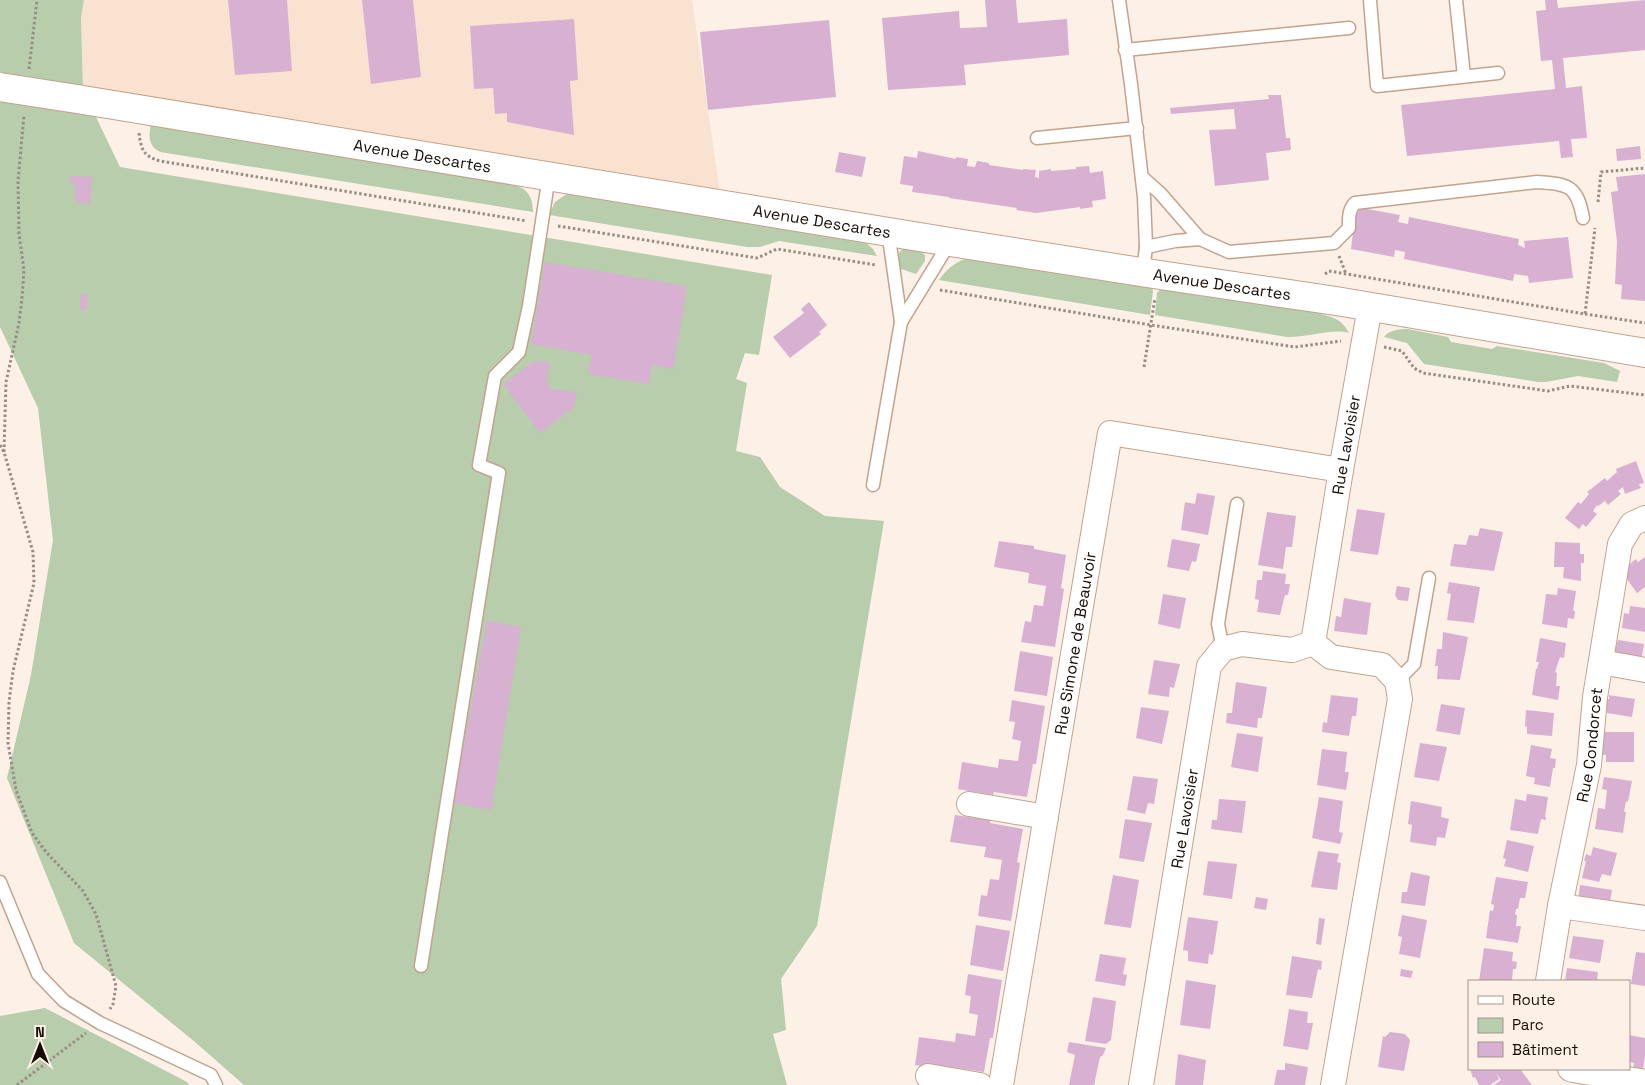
<svg xmlns="http://www.w3.org/2000/svg" width="1645" height="1085" viewBox="0 0 1645 1085" font-family="'Space Grotesk',sans-serif">
	<rect width="100%" height="100%" fill="#fdf0e7"/>
	<!-- built -->
	<path fill="#fae2d1" d="M84,0H692L720,193L83,90L81,17Z"/>
	<!-- green -->
	<g fill="#b7cdac">
		<path d="M0,0H84L81,17L83,90L120,167L772,275L759,355L745,353L736,379L747,383L736,451L760,457L780,487L825,516L884,521L817,926L781,979L786,1030L773,1034L787,1085H244L195,1042L74,943L7,778L31,675L53,540L38,408L0,327Z"/>
		<path d="M151,123L489,176V181C512,185 533,183 533,212L160,152C147,145 149,135 151,123Z"/>
		<path d="M568,193L863,240L873,249L877,256L779,241L760,247H747L549,215L555,202Z"/>
		<path d="M905,248L919,250L925,255V261L916,274L901,269C899,260 895,252 905,248Z"/>
		<path d="M971,257L1150,283L1153,291L1150,315L939,280C947,268 957,261 971,257Z"/>
		<path d="M1163,286L1321,311V314C1334,317 1342,320 1349,333C1332,328 1307,338 1287,337L1155,315L1157,293Z"/>
		<path d="M1408,329L1448,337L1451,342L1492,349L1497,346L1604,363L1620,371L1617,382L1578,376L1546,382H1538L1424,364L1407,343L1384,337C1389,330 1399,329 1408,329Z"/>
		<path d="M45,1008L187,1082L189,1085H0V1016Z"/>
	</g>
	<!-- building -->
	<g fill="#d8b0d2">
		<path d="M228,0H287L292,71L235,75Z"/>
		<path d="M362,0H413L421,77L371,84Z"/>
		<path d="M985,0H1016L1018,23L1067,19L1069,55L964,65L966,85L888,90L882,18L959,11L960,28L987,27Z"/>
		<path d="M1545,0H1557L1558,8L1645,0V50L1563,58L1566,88L1582,86L1587,138L1571,139L1573,157L1561,158L1559,141L1407,156L1401,105L1555,89L1552,60L1541,61L1536,11L1546,10Z"/>
		<path d="M574,19L578,80L570,81L574,135L507,122V113L495,114L493,88L474,89L470,26Z"/>
		<path d="M829,20L836,97L708,110L700,32Z"/>
		<path d="M1268,95H1281L1286,138H1290L1291,150L1266,153L1269,180L1215,186L1209,130L1236,129L1234,109L1171,114L1170,108L1269,99Z"/>
		<path d="M1640,146L1641,159L1617,161L1616,149Z"/>
		<path d="M918,151L956,159V157L968,159L967,166L975,167L977,161L989,163V165L1023,170V169L1036,170L1035,177L1039,178V171L1051,169V171L1076,169V167L1089,166L1090,173L1103,171L1106,199L1092,201L1093,207L1080,209V207L1036,213L1016,210L1017,208L949,198V197L912,192L913,186L900,184L904,156L917,158Z"/>
		<path d="M839,152L866,157L862,177L835,172Z"/>
		<path d="M1645,174V301L1621,299L1622,285L1615,284L1617,242L1611,192L1618,191L1616,177Z"/>
		<path d="M70,176L92,177L90,204L75,202V183L69,182Z"/>
		<path d="M1356,207L1400,215L1398,222L1408,224L1409,217L1519,239L1518,245L1525,248L1524,241L1568,237L1573,278L1529,283L1528,276L1514,274L1513,281L1404,259L1405,252L1395,250L1394,257L1351,249Z"/>
		<path d="M545,262L687,286L673,369L652,365L649,384L588,374L592,355L531,344Z"/>
		<rect x="80" y="294" width="7" height="16"/>
		<path d="M809,302L827,325L819,332L821,334L790,358L773,337L804,313L801,309Z"/>
		<path d="M534,361L550,362L547,382L551,389L577,392L573,408L540,433L503,384Z"/>
		<path d="M1636,461L1644,483L1639,484L1641,488L1625,494L1623,487L1618,491L1621,494L1608,505L1605,501L1598,506L1597,505L1593,511L1597,514L1586,527L1583,524L1579,529L1565,518L1578,502L1581,504L1589,494L1587,492L1605,478L1607,481L1617,472L1616,469Z"/>
		<path d="M1197,493L1215,496L1208,535L1181,530L1185,502L1195,504Z"/>
		<path d="M1357,509L1385,513L1378,555L1350,551Z"/>
		<path d="M1267,512L1296,516L1292,547H1286L1283,569L1258,565Z"/>
		<path d="M1480,528L1503,532L1494,571L1450,566L1454,544L1466,545L1469,535L1478,536Z"/>
		<path d="M1172,539L1200,544L1196,562L1192,561L1189,571L1167,567Z"/>
		<path d="M999,541L1034,546V549L1066,555L1061,588L1064,589L1055,647L1021,642L1025,621L1031,622L1034,605L1043,606L1046,586L1028,583L1029,573L994,567Z"/>
		<path d="M1555,542L1580,543V554H1584V563H1581V581L1563,578L1564,567H1554Z"/>
		<path d="M1645,557V587L1637,593L1621,571L1636,559L1638,562Z"/>
		<path d="M1263,571L1286,574L1285,584H1290L1288,595H1285L1280,615L1257,612L1259,600L1255,599L1257,580H1262Z"/>
		<path d="M1449,582L1480,587L1474,623L1447,620L1451,594L1447,593Z"/>
		<path d="M1397,586L1410,588L1408,601L1398,600L1395,595Z"/>
		<path d="M1558,588L1576,591L1573,611H1575L1574,619L1568,618L1567,628L1542,624L1546,594L1557,595Z"/>
		<path d="M1163,594L1186,598L1180,629L1158,624Z"/>
		<path d="M1344,598L1371,603L1367,635L1334,631L1336,616L1341,617Z"/>
		<path d="M1630,606L1645,608V632L1622,628L1624,613L1629,614Z"/>
		<path d="M487,621L521,627L491,810L453,803Z"/>
		<path d="M1443,632L1468,637L1460,680L1437,679L1438,666H1435L1437,649H1442Z"/>
		<path d="M1540,638L1566,643L1564,658L1560,657L1555,672L1557,673L1556,686H1560L1558,700L1532,695L1536,669H1537L1539,662H1536Z"/>
		<path d="M1618,640L1644,644L1640,667L1614,655Z"/>
		<path d="M1020,651L1053,657L1047,696L1014,691Z"/>
		<path d="M1154,660L1180,664L1174,688L1170,687L1169,697L1148,694Z"/>
		<path d="M1236,682L1267,687L1262,718H1258L1257,728L1226,723L1227,713H1232Z"/>
		<path d="M1331,695L1358,698L1356,716H1352L1349,736L1322,732L1323,722L1327,723Z"/>
		<path d="M1609,695L1635,699L1632,717L1607,713V699H1609Z"/>
		<path d="M1012,700L1045,706L1036,764H1033L1027,797L994,792L993,795L958,789L962,762L998,768L999,759L1018,761L1021,741L1012,739L1015,722L1009,721Z"/>
		<path d="M1441,704L1465,708L1460,735L1436,731Z"/>
		<path d="M1141,707L1169,711L1162,744L1136,738Z"/>
		<path d="M1526,710L1554,713L1552,736L1527,734V727L1525,726Z"/>
		<path d="M1604,732H1634V762H1606V755H1602Z"/>
		<path d="M1237,733L1263,737L1258,772L1231,767Z"/>
		<path d="M1420,743L1447,747L1439,781L1414,777Z"/>
		<path d="M1531,745L1552,749L1550,758L1556,759L1555,768H1553L1550,787L1534,784L1535,778L1526,776Z"/>
		<path d="M1322,749L1347,752L1345,772H1349L1346,790L1317,785Z"/>
		<path d="M1133,776L1158,779L1154,804L1148,803L1145,814L1127,810Z"/>
		<path d="M1604,777L1632,781L1628,802L1626,801L1624,812H1626L1623,833L1595,829L1598,808L1605,809L1607,790L1602,789Z"/>
		<path d="M1527,794L1548,797L1545,817H1546V820L1541,819L1538,834L1510,830L1515,799L1526,801Z"/>
		<path d="M1319,797L1343,801L1339,832L1343,833L1340,844L1312,838Z"/>
		<path d="M1219,799L1246,801L1242,833L1211,829L1212,820H1217Z"/>
		<path d="M1411,801L1442,807L1441,817L1449,819L1445,838L1437,837L1436,846L1410,842L1412,825L1408,824Z"/>
		<path d="M955,815L990,820V823L1023,829L1017,862L1020,863L1011,921L978,916L981,895L987,896L990,879L999,880L1002,860L984,857L986,847L950,842Z"/>
		<path d="M1125,819L1152,823L1144,862L1119,858Z"/>
		<path d="M1507,840L1534,846L1528,872L1504,866L1506,859L1503,858Z"/>
		<path d="M1593,847L1617,853L1611,876L1602,874L1599,882L1582,878L1586,861H1584L1586,854L1591,856Z"/>
		<path d="M1318,851L1339,854L1337,862L1341,863L1337,890L1311,887Z"/>
		<path d="M1208,861L1237,864L1232,899L1203,895Z"/>
		<path d="M1411,872L1430,876L1425,906L1401,903L1402,892H1407Z"/>
		<path d="M1113,875L1139,880L1131,928L1104,924Z"/>
		<path d="M1496,877L1528,882L1525,898H1520L1518,909H1516L1515,915H1517L1516,926H1521L1518,943L1486,938L1490,910L1493,911L1494,905L1491,904Z"/>
		<path d="M1580,885L1612,890L1608,913L1577,908Z"/>
		<path d="M1256,897L1268,899L1266,910L1254,908Z"/>
		<path d="M1402,915L1427,920L1420,958L1399,954L1402,937L1398,936Z"/>
		<path d="M1188,917L1218,921L1213,955L1209,954L1208,964L1188,961V951L1183,950Z"/>
		<path d="M1319,918L1325,919L1321,945L1316,944Z"/>
		<path d="M976,925L1010,931L1003,971L970,965Z"/>
		<path d="M1573,936L1604,940L1600,963L1569,958Z"/>
		<path d="M1484,948L1513,952L1512,961L1517,962L1516,969H1513L1512,981H1479Z"/>
		<path d="M1636,952L1645,953V986L1631,984Z"/>
		<path d="M1100,954L1126,958L1123,974L1127,975L1125,986L1095,981Z"/>
		<path d="M1292,956L1322,961L1321,970L1318,969L1312,998L1286,995Z"/>
		<path d="M1567,968L1598,972L1597,981H1565Z"/>
		<path d="M1401,969L1413,971L1411,978L1400,976Z"/>
		<path d="M968,974L1002,980L993,1038H990L984,1072L951,1067V1070L915,1065L919,1037L955,1042L956,1033L975,1036L978,1015L969,1013L971,996L965,995Z"/>
		<path d="M1186,980L1216,985L1210,1029L1180,1025Z"/>
		<path d="M1093,997L1116,1001L1111,1040L1106,1044L1085,1041Z"/>
		<path d="M1289,1009L1308,1012L1307,1023H1313L1308,1050L1283,1046Z"/>
		<path d="M1390,1032L1405,1034L1410,1040L1404,1071L1378,1067L1383,1036L1385,1037Z"/>
		<path d="M1629,1035L1645,1038V1056L1643,1070L1633,1069L1634,1063L1629,1062Z"/>
		<path d="M1069,1042L1106,1048L1103,1055L1100,1057L1094,1085H1069L1075,1055L1067,1052Z"/>
		<path d="M1178,1054L1206,1060L1203,1085H1175Z"/>
		<path d="M1285,1063L1308,1067L1305,1085H1274L1277,1070H1285Z"/>
		<path d="M1470,1069H1520L1532,1085H1494L1501,1080L1496,1073L1499,1079L1490,1085H1479L1475,1077L1473,1078Z"/>
	</g>
	<g fill="none" stroke-linecap="round" stroke-linejoin="round">
		<defs>
			<g id="service">
				<path d="M1119,0L1131,84L1144,197L1146,247L1143,272"/>
				<path d="M1370,0L1377,86L1498,73"/>
				<path d="M1456,0L1464,76"/>
				<path d="M1125,50L1349,28"/>
				<path d="M1037,138L1137,128"/>
				<path d="M1142,177L1160,193L1200,239"/>
				<path d="M1146,247L1175,241L1200,239L1229,252L1334,243L1349,228C1349,219 1348,210 1355,203L1537,182C1568,184 1577,185 1583,218"/>
				<path d="M901,322L950,242"/>
				<path d="M873,485L901,322L888,231"/>
				<path d="M1223,649L1218,624L1237,504"/>
				<path d="M1397,681L1414,664L1429,578"/>
				<path d="M0,882L38,974L64,1001L100,1023L211,1075L216,1085"/>
				<path d="M421,966L499,473L479,465L495,376L519,352L529,306L549,176"/>
			</g>
			<g id="minor">
				<path d="M1313,643L1331,657L1382,665L1397,681L1400,699L1333,1085"/>
				<path id="s1" d="M1313,643L1341,470L1370,307"/>
				<path d="M1601,662L1645,670"/>
				<path d="M969,804L1046,817"/>
				<path d="M1560,906L1645,918"/>
				<path id="s2" d="M1548,981L1560,906L1589,765L1595,697L1620,544L1632,524L1645,518"/>
				<path d="M1570,1069L1573,1070L1645,1082"/>
				<path d="M928,1076L980,1085"/>
				<path id="s3" d="M1001,1085L1110,433L1341,470"/>
				<path id="s4" d="M1141,1085L1209,666L1223,649L1242,644L1292,650L1313,643"/>
			</g>
			<g id="secondary">
				<path id="s5" d="M77,99L950,242L1160,275L1336,301L1645,353"/>
			</g>
		</defs>
		<!-- service casing -->
		<use href="#service" stroke="#c2a38d" stroke-width="15"/>
		<!-- minor casing -->
		<use href="#minor" stroke="#c2a38d" stroke-width="26"/>
		<!-- secondary casing -->
		<use href="#secondary" stroke="#c2a38d" stroke-width="30"/>
		<!-- path -->
		<g stroke="#988c84" stroke-width="3" stroke-dasharray="2.5 2.5" stroke-linecap="butt">
			<path d="M29,69L37,0"/>
			<path d="M139,133C141,149 143,156 160,161L527,221"/>
			<path d="M1598,202L1601,172L1645,168"/>
			<path d="M558,226L757,258L777,249L876,265"/>
			<path d="M1339,256L1346,274"/>
			<path d="M1325,274L1329,271L1585,314L1595,228"/>
			<path d="M940,290L1151,325L1295,347L1341,341"/>
			<path d="M1585,314L1645,323"/>
			<path d="M1384,347L1402,351L1414,368L1423,373L1548,391L1570,386L1645,395"/>
			<path d="M1144,367L1155,298"/>
			<path d="M0,445L4,452L33,552L34,583L13,671L9,702L8,743L16,790L32,833L46,852L83,891L96,914L116,986L113,1004L110,1009"/>
			<path d="M4,452L6,382L19,323L22,298L24,270L19,234L18,181L24,115"/>
			<path d="M17,1085L86,1033"/>
		</g>
		<!-- service -->
		<use href="#service" stroke="#fff" stroke-width="12"/>
		<!-- minor -->
		<use href="#minor" stroke="#fff" stroke-width="24"/>
		<!-- secondary -->
		<use href="#secondary" stroke="#fff" stroke-width="28"/>
		<defs>
			<path id="secondary-bridge" d="M0,87L77,99"/>
		</defs>
		<!-- secondary-bridge casing -->
		<use href="#secondary-bridge" stroke="#c2a38d" stroke-width="30" stroke-linecap="butt"/>
		<!-- secondary-bridge -->
		<use href="#secondary-bridge" stroke="#fff" stroke-width="28"/>
	</g>
	<g text-anchor="middle" dominant-baseline="central" stroke-width="5" stroke-linejoin="round" paint-order="stroke">
		<!-- street labels -->
		<g font-size="16" fill="#160c05" stroke="#fdf0e7">
			<text stroke="none"><textPath href="#s5" startOffset="350">Avenue Descartes</textPath></text>
			<text stroke="none"><textPath href="#s5" startOffset="755">Avenue Descartes</textPath></text>
			<text stroke="none"><textPath href="#s5" startOffset="1160">Avenue Descartes</textPath></text>
			<text stroke="none"><textPath href="#s1" startOffset="201">Rue Lavoisier</textPath></text>
			<text stroke="none"><textPath href="#s3" startOffset="448">Rue Simone de Beauvoir</textPath></text>
			<text stroke="none"><textPath href="#s2" startOffset="240">Rue Condorcet</textPath></text>
			<text stroke="none"><textPath href="#s4" startOffset="270">Rue Lavoisier</textPath></text>
		</g>
	</g>
	<!-- legend -->
	<rect x="1468" y="980" width="162" height="90" fill="#fdf0e7" stroke="#a1958d"/>
	<rect x="1478" y="996" width="25" height="8" fill="#ffffff" stroke="#a1958d"/>
	<text x="1512" y="1005" font-size="15" fill="#160c05">Route</text>
	<rect x="1478" y="1018" width="25" height="15" fill="#b7cdac" stroke="#a1958d"/>
	<text x="1512" y="1030" font-size="15" fill="#160c05">Parc</text>
	<rect x="1478" y="1042" width="25" height="15" fill="#d8b0d2" stroke="#a1958d"/>
	<text x="1512" y="1055" font-size="15" fill="#160c05">Bâtiment</text>
	<!-- north arrow -->
	<g transform="translate(40 1045)" stroke="#fdf0e7" stroke-width="4" paint-order="stroke">
	<path d="M0-4L9 19L0 12L-9 19Z" fill="#160c05"/>
	<text y="-8" font-size="14" font-weight="bold" text-anchor="middle" fill="#160c05">N</text>
	</g>
</svg>
